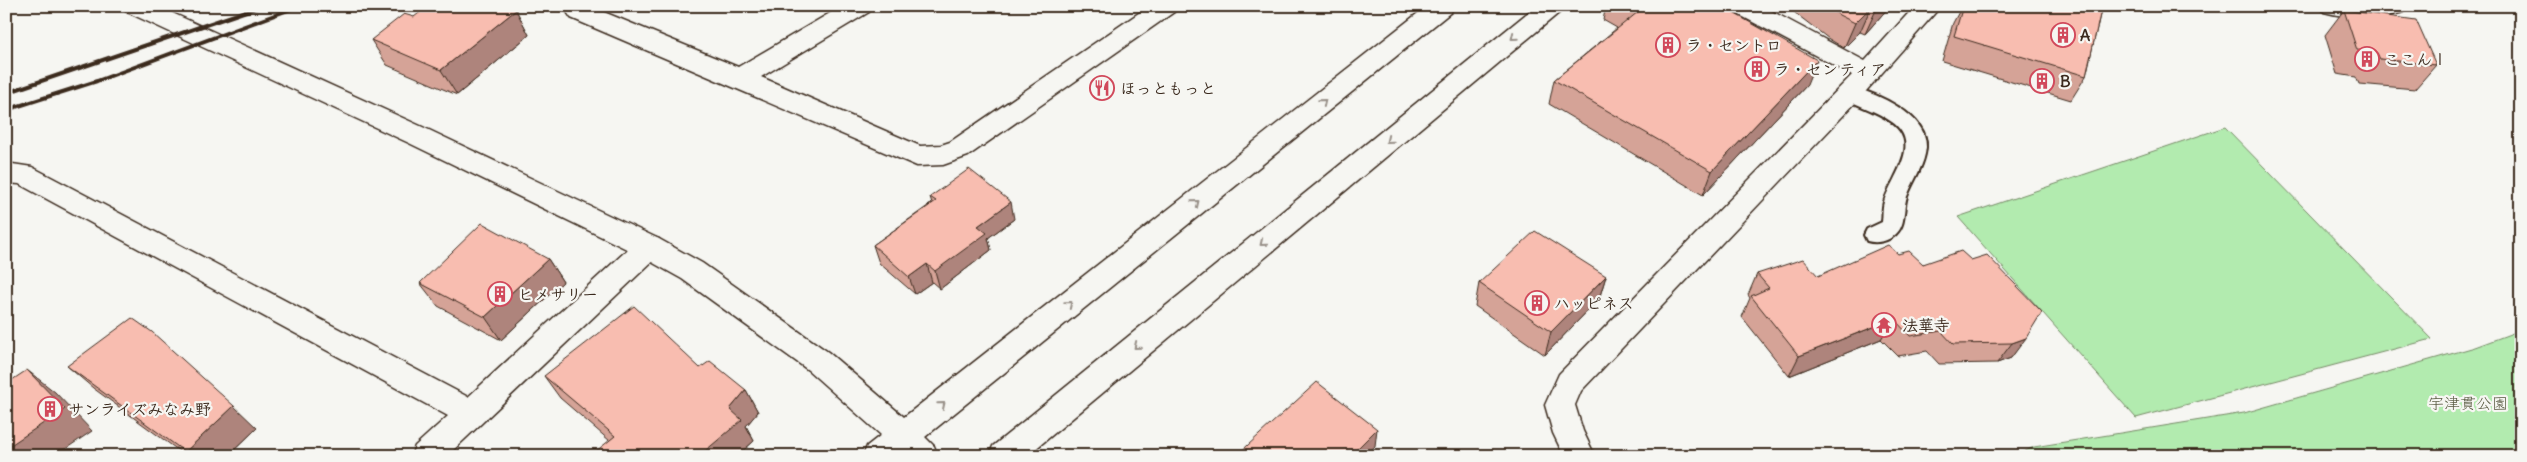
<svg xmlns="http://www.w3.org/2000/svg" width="2527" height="462" viewBox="0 0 2527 462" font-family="Delius,'Klee One',sans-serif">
	<rect width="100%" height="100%" fill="#f6f6f2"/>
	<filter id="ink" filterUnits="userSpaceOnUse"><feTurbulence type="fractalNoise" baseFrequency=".02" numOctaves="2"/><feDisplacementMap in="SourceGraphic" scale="10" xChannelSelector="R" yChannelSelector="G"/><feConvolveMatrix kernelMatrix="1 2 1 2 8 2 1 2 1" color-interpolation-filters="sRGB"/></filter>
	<g filter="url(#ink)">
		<!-- green -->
		<g fill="#b2ebaf" stroke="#768a66">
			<path d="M2225,127L2432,339L2136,418L1958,217Z"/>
			<path d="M2521,330V456H2015L2034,447L2244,413L2475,347Z"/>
		</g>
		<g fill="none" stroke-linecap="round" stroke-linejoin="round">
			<defs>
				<path id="lane" d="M1850,86C1876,94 1928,114 1926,147C1925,164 1914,179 1908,194C1902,207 1907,224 1896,234C1889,241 1877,244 1867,241L1864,235L1867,229L1882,222C1883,215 1882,208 1884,202C1892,176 1923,144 1892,122C1877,111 1859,106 1843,98L1840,93L1843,88Z"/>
				<g id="street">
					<path d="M563,6H589L738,67L842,6H873L869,12L761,77L920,146L941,145L950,142L1149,6H1178L1174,12L968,156L943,165L917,166L571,18Z"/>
					<path d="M1730,6H1762L1865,61L1915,6H1941L1859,99L1581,391L1575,405L1583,431L1595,456H1564L1553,433L1545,405L1559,374L1852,75L1734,12Z"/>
					<path d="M2320,6H2408L2404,12C2378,19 2350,19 2324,12Z"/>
					<path d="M6,163L32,167L468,397L639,239L649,236L659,239L663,247L659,255L447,456H411L415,446L448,416L19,184L6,183Z"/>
				</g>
				<g id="secondary">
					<path d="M123,6H157L427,129L659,239L702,263L828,352L904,417L1427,6H1455L1451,12L925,437L934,446L938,456H863L867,446L881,435L808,370L682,279L639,255L409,143L127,12Z"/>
					<path d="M1536,6H1564L1560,12L1027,456H989L993,446Z"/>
				</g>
			</defs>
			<!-- lane casing -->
			<use href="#lane" stroke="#3b2a1e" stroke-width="4"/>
			<!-- street casing -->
			<use href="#street" stroke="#3b2a1e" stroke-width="3"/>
			<!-- secondary casing -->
			<use href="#secondary" stroke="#3b2a1e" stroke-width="3"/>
			<!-- lane -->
			<use href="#lane" fill="#f6f6f2" fill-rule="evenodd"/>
			<!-- street -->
			<use href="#street" fill="#f6f6f2" fill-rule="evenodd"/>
			<!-- secondary -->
			<use href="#secondary" fill="#f6f6f2" fill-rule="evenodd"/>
			<!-- rail -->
			<g stroke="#3b2a1e" stroke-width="4">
				<path d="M6,93L261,6"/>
				<path d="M6,110L97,81L299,6"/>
			</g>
		</g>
		<!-- wall -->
		<g fill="#d5a397" stroke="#3b2a1e">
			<path d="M1606,6H1721L1807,85L1703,195L1549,104L1554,80L1617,28L1603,20Z"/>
			<path d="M1786,6H1890L1865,34L1860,32L1844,48L1829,39Z"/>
			<path d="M1962,6H2102L2086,76L2071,100L1942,61L1953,23Z"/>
			<path d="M516,10L529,35L457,95L387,65L371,40L414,17Z"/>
			<path d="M2344,10L2436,65L2415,89L2359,84L2356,77L2337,74L2325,35Z"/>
			<path d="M930,197L1014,219L988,238L991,250L940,289L932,282L915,294L879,263L873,245L932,203Z"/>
			<path d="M1898,254L1923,264L1971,260L2042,312L2011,358L1997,363L1939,364L1927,351L1898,356L1881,339L1789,376L1742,317L1750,298L1748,295L1757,274L1818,276Z"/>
			<path d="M548,259L563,282L501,340L438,306L420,283Z"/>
			<path d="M1606,276L1599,299L1545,355L1475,306L1479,283Z"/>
			<path d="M67,366L257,428L228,456H186L93,388Z"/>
			<path d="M700,368L746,390L758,412L746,426L754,441L737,456H597L595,452L610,441L560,398L544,376Z"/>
		</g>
		<!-- shaded-wall -->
		<g fill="#ae847b" stroke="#3b2a1e">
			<path d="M1879,6H1890L1865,34L1876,10Z"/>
			<path d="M1871,7L1860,32L1844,48L1855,23Z"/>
			<path d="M516,10L529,35L457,95L441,70Z"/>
			<path d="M1817,60L1807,85L1703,195L1712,171Z"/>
			<path d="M1011,202L1014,219L988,238L991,250L940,289L935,271L978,226Z"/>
			<path d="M548,259L563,282L501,340L485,317Z"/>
			<path d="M927,264L932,282L915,294L909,277Z"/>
			<path d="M1606,276L1599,299L1545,355L1551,332Z"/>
			<path d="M1894,319L1881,339L1789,376L1799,356Z"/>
			<path d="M2026,338L2011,358L1997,363L2012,343Z"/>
			<path d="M27,370L55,392L92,431L55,456H6V448Z"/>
			<path d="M746,390L758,412L746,426L754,441L737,456H699L730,409Z"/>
			<path d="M234,406L257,428L228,456H190L185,452Z"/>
			<path d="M1377,429L1375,446L1365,456H1350Z"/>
		</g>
		<!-- building -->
		<g fill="#f8bdb0" stroke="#3b2a1e">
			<path d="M428,6H508L516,10L441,70L371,40L404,14L414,17Z"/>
			<path d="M1628,6H1721L1817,60L1712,171L1554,80L1638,12Z"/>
			<path d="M1828,6H1879L1876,10L1871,7L1855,23L1839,15Z"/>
			<path d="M1963,6H2102L2086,76L1954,36Z"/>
			<path d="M2344,10L2416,20L2436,65L2380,59L2377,53L2357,50Z"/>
			<path d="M969,169L1011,202L978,226L987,233L935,271L927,264L909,277L873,245L936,201L930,197Z"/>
			<path d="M482,223L548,259L485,317L420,283Z"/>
			<path d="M1535,231L1606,276L1551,332L1479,283Z"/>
			<path d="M1888,245L1898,254L1909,251L1923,264L1961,251L1971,260L1987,255L2042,312L2026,338L2012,343L1953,344L1941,331L1910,336L1894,319L1799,356L1751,296L1769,288L1757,274L1803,259L1818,276Z"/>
			<path d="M634,306L700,368L710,361L746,390L730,409L742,420L699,456H599L595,452L615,436L544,376Z"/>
			<path d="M132,318L152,332L234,406L185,452L67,366Z"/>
			<path d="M27,370L65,409L6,448V384Z"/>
			<path d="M1317,382L1377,429L1350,456H1236Z"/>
		</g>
		<!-- one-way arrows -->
		<defs><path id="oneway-chevron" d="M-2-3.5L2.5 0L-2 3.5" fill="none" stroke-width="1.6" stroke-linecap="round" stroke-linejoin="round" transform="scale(1.25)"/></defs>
		<g stroke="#989088">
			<use href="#oneway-chevron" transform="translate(1514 37) rotate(141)"/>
			<use href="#oneway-chevron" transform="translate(1323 102) rotate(-39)"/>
			<use href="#oneway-chevron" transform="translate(1389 140) rotate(141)"/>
			<use href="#oneway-chevron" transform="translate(1196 203) rotate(-39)"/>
			<use href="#oneway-chevron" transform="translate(1263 243) rotate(141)"/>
			<use href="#oneway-chevron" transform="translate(1069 304) rotate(-39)"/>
			<use href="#oneway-chevron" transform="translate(1137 346) rotate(141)"/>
			<use href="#oneway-chevron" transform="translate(942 405) rotate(-39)"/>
		</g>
	</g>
	<!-- icons -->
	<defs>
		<symbol id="building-ring" viewBox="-11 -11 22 22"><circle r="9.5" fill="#f6f6f2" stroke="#d1495b" stroke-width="1.5"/><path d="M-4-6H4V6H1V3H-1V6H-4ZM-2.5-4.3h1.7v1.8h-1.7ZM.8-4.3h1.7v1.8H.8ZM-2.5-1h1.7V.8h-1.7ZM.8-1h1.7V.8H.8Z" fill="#d1495b"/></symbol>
		<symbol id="restaurant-ring" viewBox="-11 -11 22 22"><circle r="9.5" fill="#f6f6f2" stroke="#d1495b" stroke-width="1.5"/><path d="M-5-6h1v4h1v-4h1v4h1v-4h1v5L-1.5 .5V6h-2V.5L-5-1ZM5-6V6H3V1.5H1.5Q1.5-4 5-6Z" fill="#d1495b"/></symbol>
		<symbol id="temple-ring" viewBox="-11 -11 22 22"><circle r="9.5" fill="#f6f6f2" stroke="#d1495b" stroke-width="1.5"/><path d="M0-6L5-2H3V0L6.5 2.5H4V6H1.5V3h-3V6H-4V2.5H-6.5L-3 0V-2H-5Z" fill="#d1495b"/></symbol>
	</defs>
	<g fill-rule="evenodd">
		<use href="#building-ring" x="2049" y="21" width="28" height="28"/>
		<use href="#building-ring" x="1654" y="31" width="28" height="28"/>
		<use href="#building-ring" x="2353" y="45" width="28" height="28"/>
		<use href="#building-ring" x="1743" y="55" width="28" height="28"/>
		<use href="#building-ring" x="2028" y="67" width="28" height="28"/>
		<use href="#restaurant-ring" x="1088" y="74" width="28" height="28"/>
		<use href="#building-ring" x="486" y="280" width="28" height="28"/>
		<use href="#building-ring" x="1523" y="289" width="28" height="28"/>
		<use href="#temple-ring" x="1870" y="311" width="28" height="28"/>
		<use href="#building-ring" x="36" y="395" width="28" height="28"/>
	</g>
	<g text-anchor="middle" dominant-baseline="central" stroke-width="4.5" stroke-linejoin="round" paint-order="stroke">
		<!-- poi labels -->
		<g font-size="16" font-weight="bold" fill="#3b2a1e" stroke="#f6f6f2" text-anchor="start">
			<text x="2080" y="35">A</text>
			<text x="1686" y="45">ラ・セントロ</text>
			<text x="2384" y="59">ここんⅠ</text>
			<text x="1774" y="69">ラ・センティア</text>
			<text x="2060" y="81">B</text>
			<text x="1120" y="88">ほっともっと</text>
			<text x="518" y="294">ヒメサリー</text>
			<text x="1554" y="303">ハッピネス</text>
			<text x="1902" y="325">法華寺</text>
			<text x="68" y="409">サンライズみなみ野</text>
		</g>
		<!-- park labels -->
		<g font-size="16" fill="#595a42" stroke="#f6f6f2">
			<text x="2468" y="403">宇津貫公園</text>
		</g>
	</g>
	<!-- margin -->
	<rect width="2527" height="462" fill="none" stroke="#f6f6f2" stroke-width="25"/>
	<rect x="12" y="12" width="2502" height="437" fill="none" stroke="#3b2a1e" stroke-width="2" filter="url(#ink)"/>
</svg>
